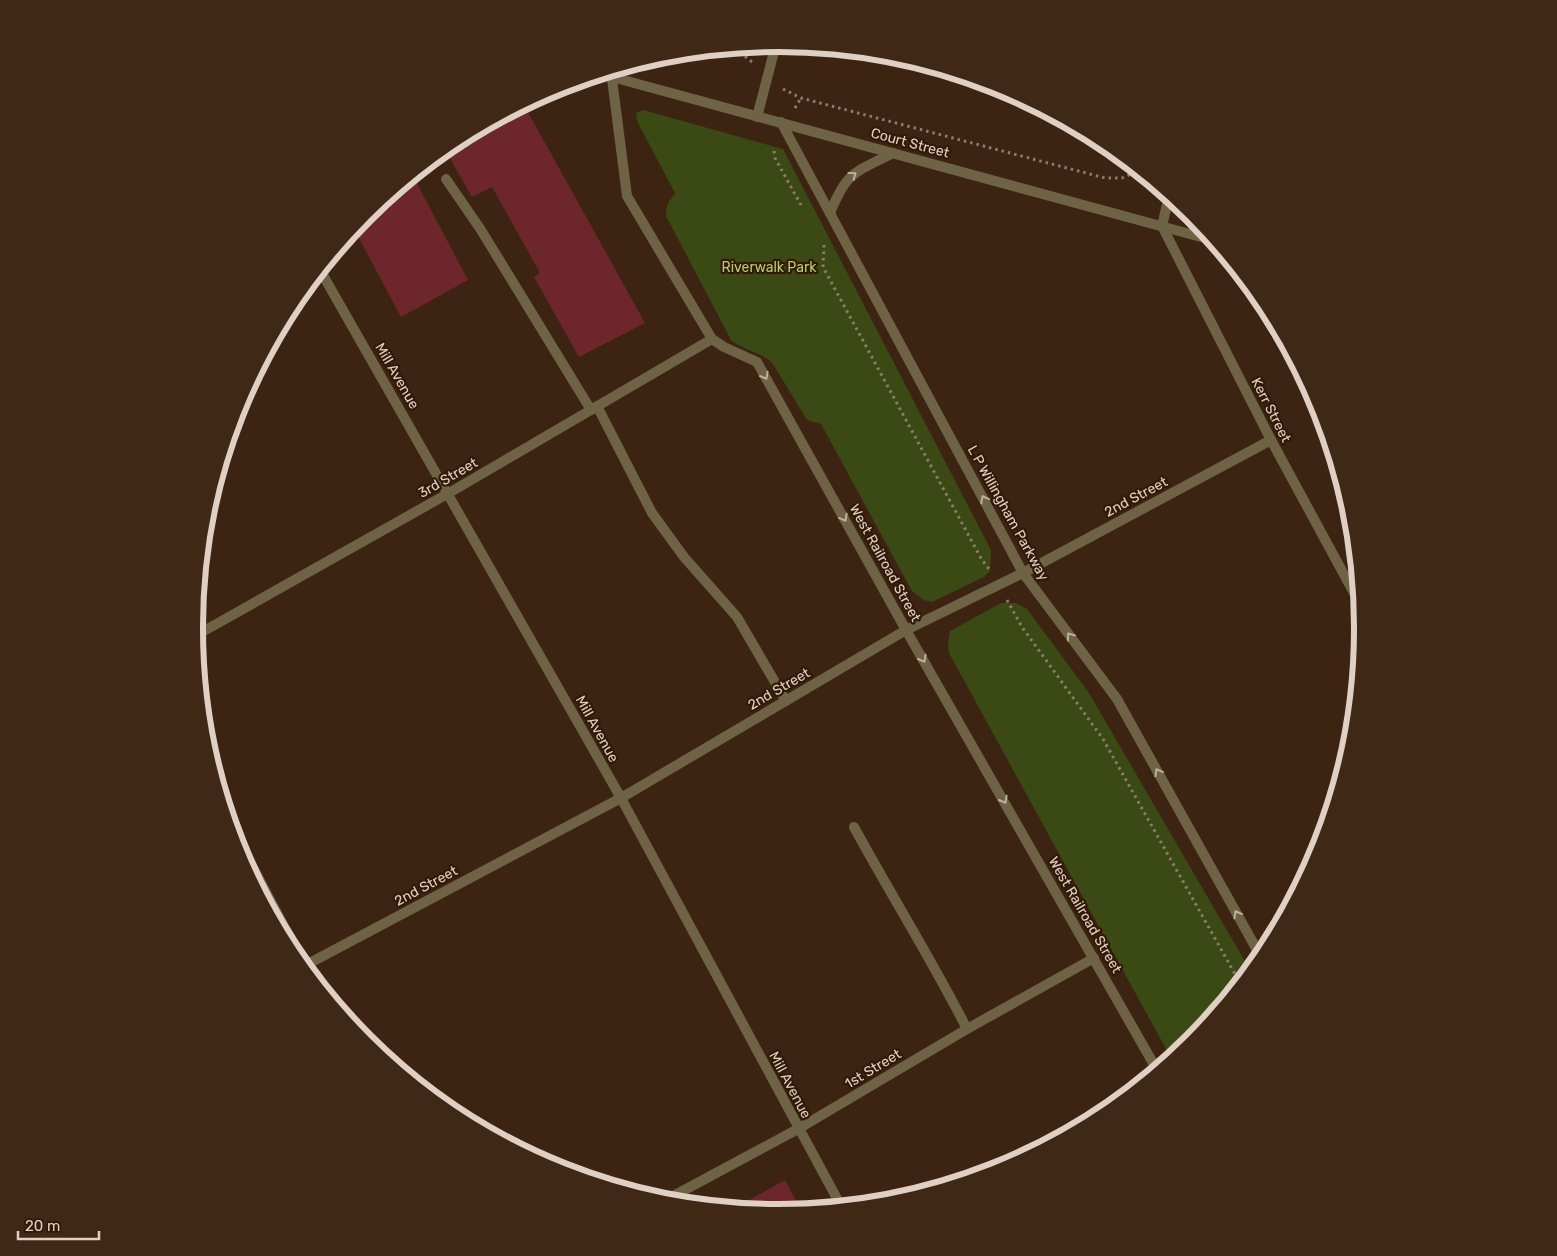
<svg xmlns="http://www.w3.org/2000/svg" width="1557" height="1256" viewBox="0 0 1557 1256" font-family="Rubik,sans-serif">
	<rect width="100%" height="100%" fill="#3d2312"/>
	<!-- green -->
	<g fill="#3b4a15">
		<path d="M643,110L783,149L991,550L990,571L984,577L932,602L924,600L912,591L821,424L807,420L773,364C761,351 744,351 731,340L666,216L667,205L675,193L637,121L636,113Z"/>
		<path d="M1001,603H1016L1027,609L1089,693L1250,970L1191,1041L1171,1058L949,653L948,644L950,631Z"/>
	</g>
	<!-- building -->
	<g fill="#6d262b">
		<path d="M524,105L645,323L579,357L534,277L540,273L492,187L472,197L445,150L454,142Z"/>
		<path d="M413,176L468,280L401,317L354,229L366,215Z"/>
		<path d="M785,1180L801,1210L779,1212L735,1208Z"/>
	</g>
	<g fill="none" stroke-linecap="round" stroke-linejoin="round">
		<!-- path -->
		<g stroke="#907b6d" stroke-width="3" stroke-dasharray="2.5 4" stroke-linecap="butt">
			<path d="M735,48L752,62"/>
			<path d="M783,89L801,98L1105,178H1122L1138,171"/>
			<path d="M795,108L801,98"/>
			<path d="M774,151L775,158L801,205"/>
			<path d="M824,245L823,267L982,560L989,569"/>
			<path d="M1007,600L1022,627L1103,739L1240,983"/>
		</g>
		<!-- lane -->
		<g stroke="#6f6346" stroke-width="10">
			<path d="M446,179L481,230L591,410"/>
			<path d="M597,406L652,513L684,557L737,617L786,701"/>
			<path d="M854,827C891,895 932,960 967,1029"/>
		</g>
		<!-- street -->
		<g stroke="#6f6346" stroke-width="10">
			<path d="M611,71L627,196L712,339L724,347L757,362L906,630L1157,1070"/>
			<path d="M601,74L1212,240"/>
			<path d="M757,117L776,44"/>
			<path d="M781,122L1023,573L1117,699L1261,957"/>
			<path d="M1169,196L1162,226L1271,440L1360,604"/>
			<path d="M830,213C847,171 854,173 893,153"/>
			<path d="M320,270L621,798L841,1206"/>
			<path d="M195,636L449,493L712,339"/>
			<path d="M230,824L306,968"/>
			<path d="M304,966L621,798L906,630L1023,573L1271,440"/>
			<path d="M664,1201L798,1129L967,1029L1094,958"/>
		</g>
	</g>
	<!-- one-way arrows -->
	<defs><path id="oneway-chevron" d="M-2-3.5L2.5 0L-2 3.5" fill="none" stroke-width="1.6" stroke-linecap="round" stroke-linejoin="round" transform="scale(1.25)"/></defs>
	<g stroke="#beaf9e">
		<use href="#oneway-chevron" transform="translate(853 175) rotate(-36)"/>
		<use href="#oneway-chevron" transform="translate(765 376) rotate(60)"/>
		<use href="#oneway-chevron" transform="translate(984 499) rotate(-118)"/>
		<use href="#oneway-chevron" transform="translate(844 518) rotate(61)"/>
		<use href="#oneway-chevron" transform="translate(1070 636) rotate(-126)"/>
		<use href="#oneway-chevron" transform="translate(923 659) rotate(60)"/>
		<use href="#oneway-chevron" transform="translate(1158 772) rotate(-119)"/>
		<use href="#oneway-chevron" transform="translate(1004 800) rotate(60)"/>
		<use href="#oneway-chevron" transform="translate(1237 914) rotate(-119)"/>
	</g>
	<g text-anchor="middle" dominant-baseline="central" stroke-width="4.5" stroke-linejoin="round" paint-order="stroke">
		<!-- street labels -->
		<g font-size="14" fill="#e0cfc4" stroke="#321908">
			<text transform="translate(910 143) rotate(15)">Court Street</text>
			<text transform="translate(397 376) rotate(60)">Mill Avenue</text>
			<text transform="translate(1271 410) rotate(63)">Kerr Street</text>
			<text transform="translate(448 478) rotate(-30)">3rd Street</text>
			<text transform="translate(1136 497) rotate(-28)">2nd Street</text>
			<text transform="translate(1008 513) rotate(61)">L P Willingham Parkway</text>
			<text transform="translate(885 563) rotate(61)">West Railroad Street</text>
			<text transform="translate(779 689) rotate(-30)">2nd Street</text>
			<text transform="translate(597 729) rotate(61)">Mill Avenue</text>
			<text transform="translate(426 886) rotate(-28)">2nd Street</text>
			<text transform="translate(1085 915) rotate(60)">West Railroad Street</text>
			<text transform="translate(873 1069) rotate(-31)">1st Street</text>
			<text transform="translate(790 1085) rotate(62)">Mill Avenue</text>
		</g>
		<!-- park labels -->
		<g font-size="14" fill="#b2d16d" stroke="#321908">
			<text x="769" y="267">Riverwalk Park</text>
		</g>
	</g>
	<!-- crop -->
	<path d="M0 0H1557V1256H0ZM778 52H779A575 575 0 0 1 1354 627V629A575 575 0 0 1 779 1204H778A575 575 0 0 1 203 629V627A575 575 0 0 1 778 52Z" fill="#402817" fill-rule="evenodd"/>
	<path fill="none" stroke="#e0cfc4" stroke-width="6" d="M778 52H779A575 575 0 0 1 1354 627V629A575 575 0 0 1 779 1204H778A575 575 0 0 1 203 629V627A575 575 0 0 1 778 52Z"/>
	<!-- scale -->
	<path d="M18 1231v8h81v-8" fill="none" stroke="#e0cfc4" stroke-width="2.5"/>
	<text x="25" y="1231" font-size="15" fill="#e0cfc4" stroke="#321908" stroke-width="4" paint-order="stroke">20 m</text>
</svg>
